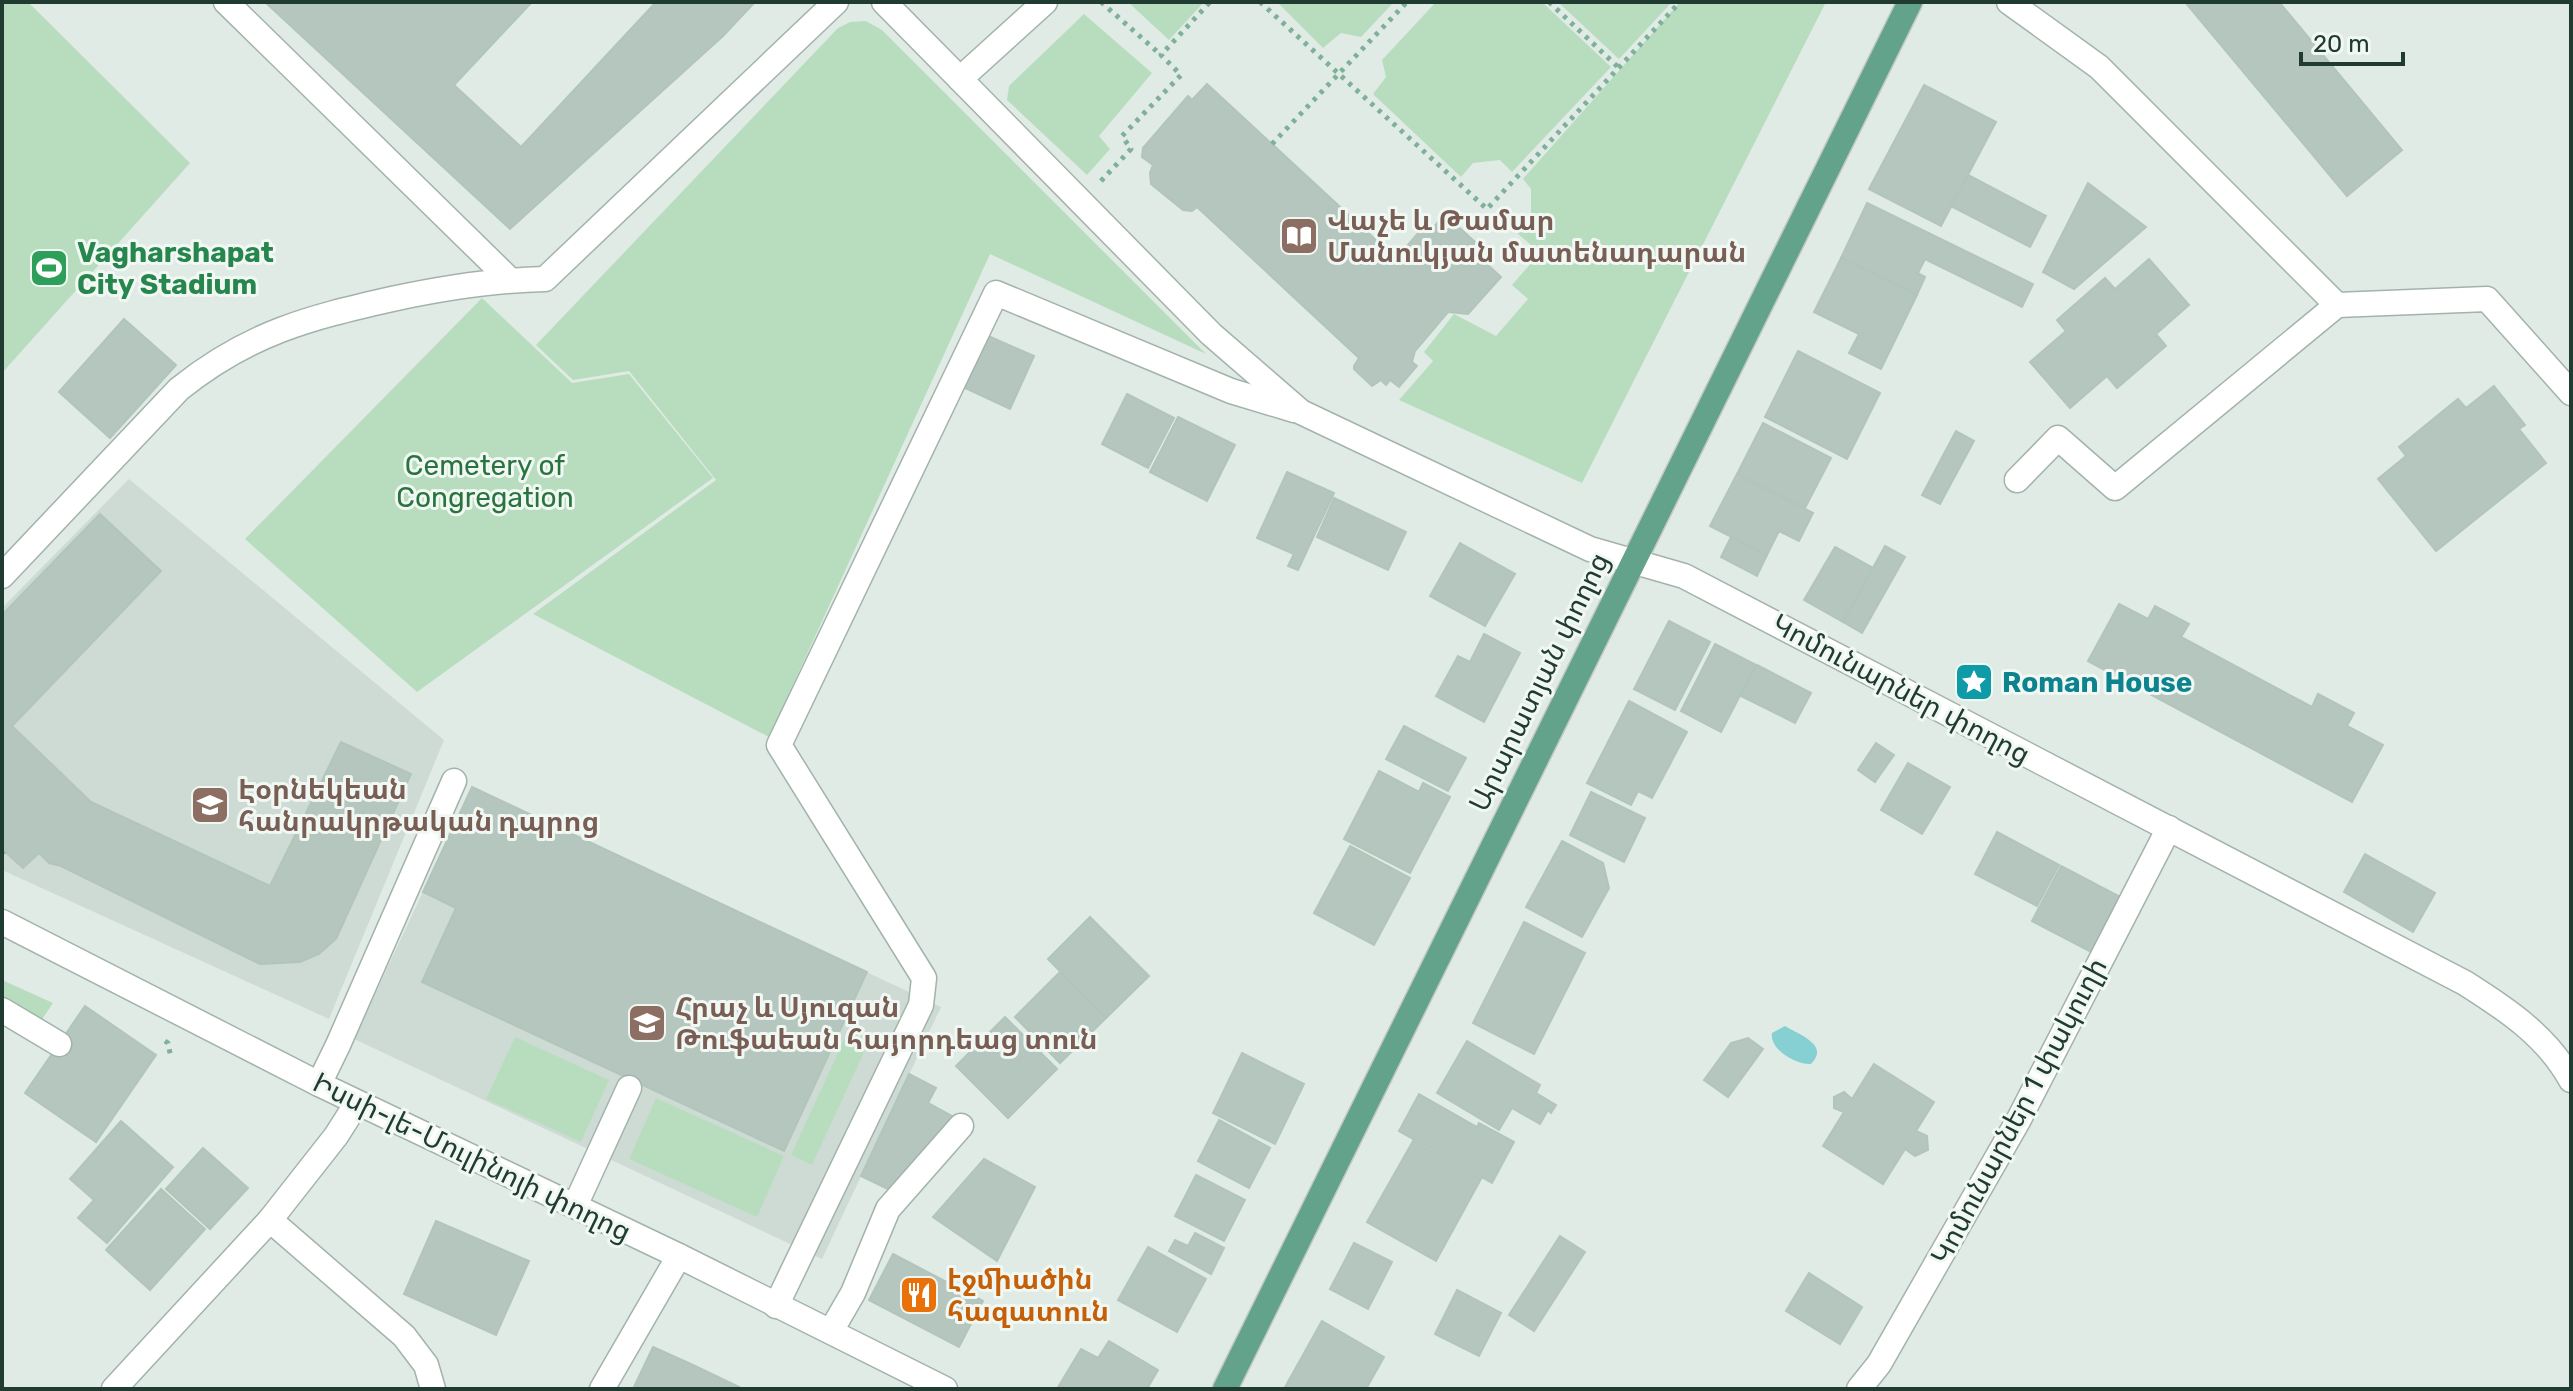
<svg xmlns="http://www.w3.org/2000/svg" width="2573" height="1391" viewBox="0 0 2573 1391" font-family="Rubik,'Noto Sans Armenian',sans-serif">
	<rect width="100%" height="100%" fill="#e0ebe5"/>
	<!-- built -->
	<g fill="#cedbd4">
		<path d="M129,479L444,740L329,1019L2,870V608Z"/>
		<path d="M472,787L941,1007L822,1259L354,1039Z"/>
	</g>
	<!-- green -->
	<g fill="#b8ddbe">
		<path d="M2,2H28L190,163L2,373Z"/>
		<path d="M1128,2H1204L1169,40Z"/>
		<path d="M1277,2H1394L1361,37L1341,33L1323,48Z"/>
		<path d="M1436,2H1542L1611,67L1512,172L1500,160L1473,163L1461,177L1373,94L1386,77L1382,60Z"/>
		<path d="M1558,2H1672L1619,59Z"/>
		<path d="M1680,2H1826L1582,483L1399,400L1433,361L1424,352L1454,314L1496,336L1528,299L1512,285L1540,253L1516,232L1531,214V189L1523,179Z"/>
		<path d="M1084,14L1152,73L1099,136L1110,149L1087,175L1007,100L1009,86Z"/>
		<path d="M866,21L882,30L1206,354L990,254L769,737L533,614L716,480L629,371L573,380L536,345L838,28L850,22Z"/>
		<path d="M482,298L572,383L629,374L713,478L417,692L245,539Z"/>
		<path d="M2,980L53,1003L30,1037L2,1025Z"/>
		<path d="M848,1031L869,1041L812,1165L791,1155Z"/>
		<path d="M515,1037L609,1080L581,1142L486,1099Z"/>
		<path d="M656,1098L784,1156L757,1217L629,1159Z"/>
	</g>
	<!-- water -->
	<path fill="#86cfd3" d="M1785,1026C1800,1035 1830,1045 1811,1064C1796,1065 1769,1049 1772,1033Z"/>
	<!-- building -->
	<g fill="#b5c6be" stroke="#b2c5bb" stroke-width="2">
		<path d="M265,2H532L454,85L521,147L656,2H755L723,36L510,229Z"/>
		<path d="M2185,2H2279L2402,150L2347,196Z"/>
		<path d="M1207,84L1404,266L1408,262L1404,259L1410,250L1407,246L1426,224L1432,229L1440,220L1447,227L1452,221L1475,242V253L1501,277L1468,314L1448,312L1415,351L1412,362L1417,366L1399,387L1390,380L1386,385L1381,380L1372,386L1354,369V366L1359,358L1197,207L1192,211L1183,210L1151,184L1150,173L1153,165L1142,157L1143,148L1188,96L1192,100Z"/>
		<path d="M1924,85L1996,122L1941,226L1869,189Z"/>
		<path d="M1968,175L2046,216L2030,247L1951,206Z"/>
		<path d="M2088,183L2146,227L2074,289L2043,272Z"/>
		<path d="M1867,203L2033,284L2022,307L1925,259L1918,273L1925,277L1917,295L1841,258Z"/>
		<path d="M1841,258L1917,295L1881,369L1849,353L1859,334L1814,312Z"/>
		<path d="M2149,259L2189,305L2156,334L2166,346L2117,388L2107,376L2070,408L2030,362L2066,331L2057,320L2105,278L2115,289Z"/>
		<path d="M124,319L176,365L110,438L59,392Z"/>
		<path d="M986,335L1034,356L1010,409L963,387Z"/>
		<path d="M1798,351L1880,393L1847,459L1765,417Z"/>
		<path d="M2494,386L2525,425L2519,429L2546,463L2436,551L2378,479L2406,456L2399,447L2458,399L2466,408Z"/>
		<path d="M1127,394L1174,418L1148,468L1102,444Z"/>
		<path d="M1178,417L1235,445L1207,501L1150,472Z"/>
		<path d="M1763,423L1831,458L1805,508L1737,474Z"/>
		<path d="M1956,431L1974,441L1940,504L1922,495Z"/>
		<path d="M1287,472L1334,493L1298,570L1288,566L1294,554L1257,538Z"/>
		<path d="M1737,474L1813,513L1799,541L1779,531L1767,555L1710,526Z"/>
		<path d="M1334,498L1406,532L1388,570L1317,537Z"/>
		<path d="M100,514L161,571L12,726L91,802L270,886L341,742L411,774L336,939L319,954L300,962L260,964L61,866L49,863L39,853L23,868L2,849V615Z"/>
		<path d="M1731,537L1767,555L1757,576L1721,557Z"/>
		<path d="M1460,543L1515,574L1485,626L1430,596Z"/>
		<path d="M1885,546L1905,557L1862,633L1843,622Z"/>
		<path d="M1835,547L1873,568L1843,622L1804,600Z"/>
		<path d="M2119,604L2148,619L2155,606L2189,624L2181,637L2312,707L2318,694L2354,713L2347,726L2383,745L2352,802L2088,661Z"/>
		<path d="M1669,621L1710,642L1675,710L1634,689Z"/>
		<path d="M1484,634L1520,653L1484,722L1436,696L1458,656L1470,662Z"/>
		<path d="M1715,644L1756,665L1721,732L1681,711Z"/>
		<path d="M1757,665L1811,693L1795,723L1741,696Z"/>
		<path d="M1629,701L1687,732L1652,798L1638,791L1631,805L1587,783Z"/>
		<path d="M1404,726L1466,758L1448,791L1386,759Z"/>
		<path d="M1876,743L1894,755L1875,782L1858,770Z"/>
		<path d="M1908,763L1950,787L1922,834L1881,810Z"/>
		<path d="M1379,771L1419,792L1423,783L1450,797L1410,873L1344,839Z"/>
		<path d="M472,787L867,972L784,1151L422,982L456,908L423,892Z"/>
		<path d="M1591,792L1645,818L1624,862L1570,835Z"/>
		<path d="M1997,832L2059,865L2037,906L1975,874Z"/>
		<path d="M1562,841L1603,863L1609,888L1582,937L1526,907Z"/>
		<path d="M1350,846L1410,878L1374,945L1314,913Z"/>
		<path d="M2365,854L2435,893L2413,932L2344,892Z"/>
		<path d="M2061,866L2124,899L2095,954L2032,921Z"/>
		<path d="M1090,917L1149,976L1106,1018L1048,959Z"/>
		<path d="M1524,922L1585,953L1534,1054L1473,1023Z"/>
		<path d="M1060,972L1106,1018L1060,1063L1015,1017Z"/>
		<path d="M85,1006L156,1055L96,1142L25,1093Z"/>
		<path d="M1005,1017L1057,1069L1008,1118L956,1066Z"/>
		<path d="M1748,1038L1763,1049L1728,1097L1704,1080L1731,1043Z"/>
		<path d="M1467,1041L1540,1085L1536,1093L1556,1105L1551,1113L1548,1110L1540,1124L1512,1108L1499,1130L1437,1093Z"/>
		<path d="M1242,1053L1304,1084L1275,1144L1213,1113Z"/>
		<path d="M1874,1064L1934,1102L1916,1131L1927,1136L1928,1150L1915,1156L1905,1149L1883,1184L1823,1146L1844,1112L1834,1108V1097L1844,1092L1852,1099Z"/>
		<path d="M909,1074L936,1088L928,1103L952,1116L896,1193L861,1176Z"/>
		<path d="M1419,1094L1477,1127L1479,1123L1514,1142L1492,1183L1399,1131Z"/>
		<path d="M1219,1120L1270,1148L1249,1188L1198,1161Z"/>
		<path d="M121,1121L173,1167L107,1243L78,1218L94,1200L70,1179Z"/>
		<path d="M1413,1141L1481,1179L1436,1261L1367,1222Z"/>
		<path d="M203,1148L248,1188L210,1229L166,1189Z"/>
		<path d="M984,1159L1035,1187L997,1261L933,1217Z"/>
		<path d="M1196,1175L1245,1200L1224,1241L1175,1216Z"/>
		<path d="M161,1189L205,1229L150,1290L106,1250Z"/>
		<path d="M436,1221L529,1261L496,1335L404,1294Z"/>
		<path d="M1195,1233L1224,1248L1211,1274L1169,1251L1175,1240L1188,1246Z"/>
		<path d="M1560,1236L1585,1252L1534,1331L1509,1315Z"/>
		<path d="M1354,1243L1392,1262L1368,1309L1330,1289Z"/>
		<path d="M1148,1247L1206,1279L1177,1332L1118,1300Z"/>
		<path d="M893,1254L983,1301L959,1347L869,1300Z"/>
		<path d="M1809,1273L1862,1307L1840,1344L1786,1311Z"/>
		<path d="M1457,1290L1501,1313L1479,1356L1435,1334Z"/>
		<path d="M1322,1321L1384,1357L1366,1389H1284Z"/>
		<path d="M1109,1341L1158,1370L1147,1389H1057L1081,1349L1098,1358Z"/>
		<path d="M653,1347L693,1365L743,1389H633Z"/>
	</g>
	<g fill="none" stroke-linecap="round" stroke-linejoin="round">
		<defs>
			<g id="minor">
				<path d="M226,2L510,280"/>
				<path d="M884,2L960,79"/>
				<path d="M1045,2L960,79L1211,334L1301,412L1590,549L1684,576L2465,983C2506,1009 2547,1036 2571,1080"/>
				<path d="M2009,2L2099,67L2337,305L2115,488L2058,438L2017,480"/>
				<path d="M2337,305L2487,299L2571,393"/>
				<path d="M2,576L179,389C249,333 308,318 392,299C443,288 493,280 545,279L836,2"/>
				<path d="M2,922L319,1084L679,1256L945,1389"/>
				<path d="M2,1010L59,1044"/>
				<path d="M319,1084L338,1045L454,781"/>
				<path d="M357,1103L336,1136L270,1220L404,1336L426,1365L433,1389"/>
				<path d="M575,1206L629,1088"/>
				<path d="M776,1306L921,1005L924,978L779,745L996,293L1231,391L1294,410"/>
				<path d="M831,1331L853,1293L888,1209L961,1126"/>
				<path d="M114,1389L270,1220"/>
				<path d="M602,1389L679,1256"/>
				<path d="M1859,1389L1879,1364L2018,1121L2169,828"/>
			</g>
			<path id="major" d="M1225,1389L1910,2"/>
		</defs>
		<!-- minor casing -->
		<use href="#minor" stroke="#a3b3ac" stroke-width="27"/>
		<!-- major casing -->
		<use href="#major" stroke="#c1c8c6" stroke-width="27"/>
		<!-- path -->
		<g stroke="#7fb09b" stroke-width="5" stroke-dasharray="4 6" stroke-linecap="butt">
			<path d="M1101,2L1161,55"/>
			<path d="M1260,2L1487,209L1680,2"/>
			<path d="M1549,2L1619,68"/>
			<path d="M1272,144L1407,2"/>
			<path d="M1101,181L1131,149L1122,136L1181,75L1161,55L1210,2"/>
			<path d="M2,853L4,851"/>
			<path d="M165,1041L168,1043L171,1058"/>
		</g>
		<!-- minor -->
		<use href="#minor" stroke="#fff" stroke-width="24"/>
		<!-- major -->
		<use href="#major" stroke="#63a28b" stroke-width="24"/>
	</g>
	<!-- icons -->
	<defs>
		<symbol id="library-square" viewBox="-11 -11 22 22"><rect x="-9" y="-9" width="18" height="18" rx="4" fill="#8d6e63" stroke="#f1f8f3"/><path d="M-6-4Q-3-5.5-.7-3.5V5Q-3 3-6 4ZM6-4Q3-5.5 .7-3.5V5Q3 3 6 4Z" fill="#fff"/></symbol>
		<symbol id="stadium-square" viewBox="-11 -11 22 22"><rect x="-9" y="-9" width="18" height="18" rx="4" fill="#2e9e5b" stroke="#f1f8f3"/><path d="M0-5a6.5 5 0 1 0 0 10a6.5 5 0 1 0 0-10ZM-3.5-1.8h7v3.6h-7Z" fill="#fff"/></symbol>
		<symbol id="sight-square" viewBox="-11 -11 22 22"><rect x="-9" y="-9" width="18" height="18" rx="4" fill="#0f9aa8" stroke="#f1f8f3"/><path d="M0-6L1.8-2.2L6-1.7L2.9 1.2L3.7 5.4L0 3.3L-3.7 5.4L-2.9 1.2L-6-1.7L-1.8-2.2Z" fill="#fff"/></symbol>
		<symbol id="school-square" viewBox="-11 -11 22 22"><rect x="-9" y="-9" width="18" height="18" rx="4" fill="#8d6e63" stroke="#f1f8f3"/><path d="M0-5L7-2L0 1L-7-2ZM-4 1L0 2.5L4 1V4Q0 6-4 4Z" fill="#fff"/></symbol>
		<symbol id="restaurant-square" viewBox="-11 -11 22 22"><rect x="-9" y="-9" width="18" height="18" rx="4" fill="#e8710a" stroke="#f1f8f3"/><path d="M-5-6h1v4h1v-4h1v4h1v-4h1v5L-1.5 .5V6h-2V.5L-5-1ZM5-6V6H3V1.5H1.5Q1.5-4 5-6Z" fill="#fff"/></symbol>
	</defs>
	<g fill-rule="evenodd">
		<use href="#library-square" x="1277" y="214" width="44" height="44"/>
		<use href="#stadium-square" x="27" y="246" width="44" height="44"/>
		<use href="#sight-square" x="1952" y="660" width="44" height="44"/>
		<use href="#school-square" x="188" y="783" width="44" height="44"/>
		<use href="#school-square" x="625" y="1001" width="44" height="44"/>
		<use href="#restaurant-square" x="897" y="1273" width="44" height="44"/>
	</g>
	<g text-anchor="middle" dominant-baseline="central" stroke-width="6" stroke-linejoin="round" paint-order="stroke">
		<!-- education labels -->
		<g font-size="28" font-weight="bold" fill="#785e54" stroke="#f1f8f3" text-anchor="start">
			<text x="1327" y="220">Վաչե և Թամար<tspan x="1327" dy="32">Մանուկյան մատենադարան</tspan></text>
			<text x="238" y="789">Էօրնեկեան<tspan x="238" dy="32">հանրակրթական դպրոց</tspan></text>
			<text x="675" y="1007">Հրաչ և Սյուզան<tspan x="675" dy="32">Թուֆաեան հայորդեաց տուն</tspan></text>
		</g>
		<!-- leisure labels -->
		<g font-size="28" font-weight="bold" fill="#27864d" stroke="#f1f8f3" text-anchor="start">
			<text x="77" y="252">Vagharshapat<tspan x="77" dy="32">City Stadium</tspan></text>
		</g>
		<!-- park labels -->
		<g font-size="28" fill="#29743e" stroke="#f1f8f3">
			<text x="485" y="465">Cemetery of<tspan x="485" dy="32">Congregation</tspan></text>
		</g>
		<!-- street labels -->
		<g font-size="28" fill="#203c32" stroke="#f1f8f3">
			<text transform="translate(1539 682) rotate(-64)">Արարատյան փողոց</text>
			<text transform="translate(1901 689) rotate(28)">Կոմունարներ փողոց</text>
			<text transform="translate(2019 1111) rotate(-62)">Կոմունարներ 1 փակուղի</text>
			<text transform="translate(472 1157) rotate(26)">Իսսի-լե-Մուլինոյի փողոց</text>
		</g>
		<!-- culture labels -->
		<g font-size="28" font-weight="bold" fill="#0d838f" stroke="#f1f8f3" text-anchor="start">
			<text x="2002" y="682">Roman House</text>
		</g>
		<!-- food labels -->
		<g font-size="28" font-weight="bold" fill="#c56008" stroke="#f1f8f3" text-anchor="start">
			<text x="947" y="1279">էջմիածին<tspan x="947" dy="32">հազատուն</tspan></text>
		</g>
	</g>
	<!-- border -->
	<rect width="2573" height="1391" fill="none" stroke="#203c32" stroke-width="8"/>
	<!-- scale -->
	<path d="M2301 52v12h102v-12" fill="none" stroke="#203c32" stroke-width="4"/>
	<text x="2313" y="52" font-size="24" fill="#203c32" stroke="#f1f8f3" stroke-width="6" paint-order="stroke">20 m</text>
</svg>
